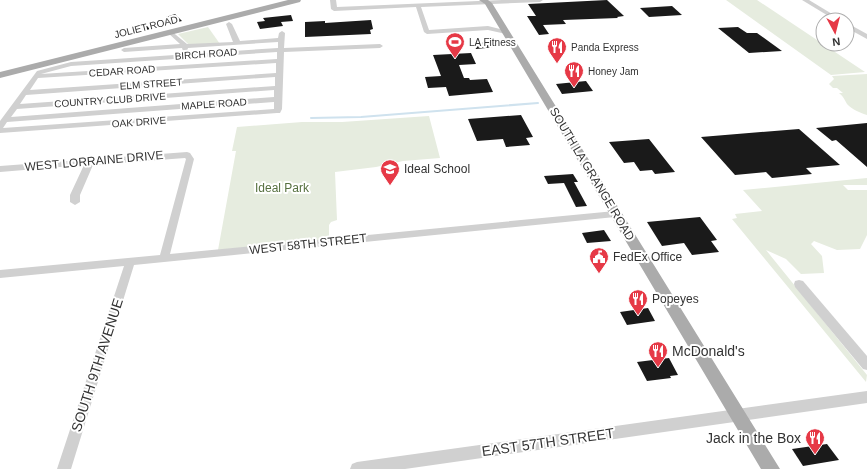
<svg xmlns="http://www.w3.org/2000/svg" width="867" height="469" viewBox="0 0 867 469" font-family="Arial,sans-serif">
	<rect width="100%" height="100%" fill="#fff"/>
	<!-- green -->
	<g fill="#e6ecdf">
		<path d="M726,0H757L865,72L831,75Z"/>
		<path d="M208,27L220,44H188L178,34Z"/>
		<path d="M867,74V115C861,113 851,109 847,104C844,99 844,97 839,93H843L837,88H833L829,84L834,79L832,76Z"/>
		<path d="M429,116L440,158L403,161L376,167L335,172L337,220L331,222L329,225V239L218,250L236,151H232L237,127L302,122H342Z"/>
		<path d="M867,178V185H843L848,190H867V235L860,249L837,250L814,241L811,244L822,256L824,273L801,274L786,259L766,250L867,375L866,382L732,219L737,218L735,214L762,211L743,190Z"/>
	</g>
	<g fill="none" stroke-linecap="round" stroke-linejoin="round">
		<!-- stream -->
		<path stroke="#cfe2ee" stroke-width="2" d="M311,118L361,117L538,103"/>
	</g>
	<!-- building -->
	<g fill="#1a1a1a">
		<path d="M607,0L624,16L617,17L618,18L563,20L566,24L543,25L549,34L539,35L527,16H536L528,4Z"/>
		<path d="M672,6L682,15L649,17L640,8Z"/>
		<path d="M175,14L182,21L173,23L166,17Z"/>
		<path d="M291,15L293,21L281,22L283,26L260,29L257,22L265,21L263,18Z"/>
		<path d="M371,20L373,29L370,30L371,34L305,37V22L325,21V23Z"/>
		<path d="M144,23L150,29L137,33L131,26Z"/>
		<path d="M738,27L747,33H757L782,51L749,53L718,28Z"/>
		<path d="M492,42L496,47L476,49L474,43Z"/>
		<path d="M471,53L476,64L459,65L464,78H469L470,80L487,79L493,92L449,96L446,87L428,88L425,77L441,76L433,55Z"/>
		<path d="M586,81L593,91L562,94L556,84Z"/>
		<path d="M521,115L533,137L526,138L530,145L506,147L503,139L477,141L468,119Z"/>
		<path d="M867,123V167L836,140L832,141L816,128Z"/>
		<path d="M799,129L840,165L806,168L812,174L772,178L766,172L735,175L701,137Z"/>
		<path d="M649,139L675,172L655,174L652,170L640,171L634,162L624,163L609,142Z"/>
		<path d="M573,174L578,182H574L587,206L576,207L564,183L548,184L544,176Z"/>
		<path d="M700,217L717,240L711,241L719,252L692,255L684,243L662,246L647,222Z"/>
		<path d="M604,230L611,241L587,243L582,233Z"/>
		<path d="M648,308L655,321L627,325L620,312Z"/>
		<path d="M669,358L678,375L670,376L671,378L647,381L637,362Z"/>
		<path d="M827,444L839,460L803,466L792,449Z"/>
	</g>
	<g fill="none" stroke-linecap="round" stroke-linejoin="round">
		<!-- minor -->
		<g fill="#d0d0d0" fill-rule="evenodd">
			<path d="M330,0H336L337,7L502,0H543L540,2L421,7L429,30L488,26L508,31L509,32L506,34L488,30L427,34L424,32L416,7L334,11L331,9Z"/>
			<path d="M802,0H809L842,20H835Z"/>
			<path d="M229,22L232,24L240,41L278,38L279,33L282,31L285,33L284,48L380,44L383,46L380,48L284,52L282,109L280,113H277L0,133V121L37,71L71,62L278,48V42L188,48L187,51H183L182,48L124,52L121,50L124,48L180,44L167,32L170,30L187,44L233,42L226,24ZM277,52V59L41,74L71,66ZM276,63V73L30,90L38,78ZM275,77V86L20,104L26,95ZM274,90V97L11,117L17,109ZM274,102V109L3,128L7,122Z"/>
			<path d="M847,23L867,34V39L847,28Z"/>
			<path d="M187,152L190,153L194,159L170,254L615,211L620,214L615,217L134,265L71,469H57L124,266L0,278V270L160,255L186,159L185,158L93,165L80,195V202L75,205L70,202V195L84,165L0,172V166Z"/>
			<path d="M799,280L803,281L867,356V370L863,369L795,287L794,284L795,281Z"/>
			<path d="M867,391V403L405,469H350L352,464L357,462Z"/>
		</g>
		<!-- major -->
		<g fill="#ababab" fill-rule="evenodd">
			<path d="M288,0H301L300,2L0,78V72Z"/>
			<path d="M479,0H488L492,3L780,469H761L485,4Z"/>
		</g>
	</g>
	<!-- icons -->
	<defs>
		<symbol id="stadium-pin" viewBox="-11 -11 22 30"><path d="M0 17L-7.5 6A9.5 9.5 0 1 1 7.5 6Z" fill="#e63946" stroke="#fff"/><path d="M0-5a6.5 5 0 1 0 0 10a6.5 5 0 1 0 0-10ZM-3.5-1.8h7v3.6h-7Z" fill="#fff"/></symbol>
		<symbol id="restaurant-pin" viewBox="-11 -11 22 30"><path d="M0 17L-7.5 6A9.5 9.5 0 1 1 7.5 6Z" fill="#e63946" stroke="#fff"/><path d="M-5-6h1v4h1v-4h1v4h1v-4h1v5L-1.5 .5V6h-2V.5L-5-1ZM5-6V6H3V1.5H1.5Q1.5-4 5-6Z" fill="#fff"/></symbol>
		<symbol id="school-pin" viewBox="-11 -11 22 30"><path d="M0 17L-7.5 6A9.5 9.5 0 1 1 7.5 6Z" fill="#e63946" stroke="#fff"/><path d="M0-5L7-2L0 1L-7-2ZM-4 1L0 2.5L4 1V4Q0 6-4 4Z" fill="#fff"/></symbol>
		<symbol id="civic-pin" viewBox="-11 -11 22 30"><path d="M0 17L-7.5 6A9.5 9.5 0 1 1 7.5 6Z" fill="#e63946" stroke="#fff"/><path d="M-.6-6.5H3V-4.5H.6V-3L4-1V1h2V6H-6V1h2V-1L-.6-3ZM-1.2 2.5V6h2.4V2.5Z" fill="#fff"/></symbol>
	</defs>
	<g fill-rule="evenodd">
		<use href="#stadium-pin" x="444" y="31" width="22" height="30"/>
		<use href="#restaurant-pin" x="546" y="36" width="22" height="30"/>
		<use href="#restaurant-pin" x="563" y="60" width="22" height="30"/>
		<use href="#school-pin" x="379" y="158" width="22" height="30"/>
		<use href="#civic-pin" x="588" y="246" width="22" height="30"/>
		<use href="#restaurant-pin" x="627" y="288" width="22" height="30"/>
		<use href="#restaurant-pin" x="647" y="340" width="22" height="30"/>
		<use href="#restaurant-pin" x="804" y="427" width="22" height="30"/>
	</g>
	<g text-anchor="middle" dominant-baseline="central" stroke-width="4" stroke-linejoin="round" paint-order="stroke">
		<!-- far-street labels -->
		<g font-size="10" fill="#333" stroke="#fff">
			<text transform="translate(146 27) rotate(-14)">JOLIET ROAD</text>
			<text transform="translate(206 54) rotate(-4)">BIRCH ROAD</text>
			<text transform="translate(122 71) rotate(-4)">CEDAR ROAD</text>
			<text transform="translate(151 84) rotate(-4)">ELM STREET</text>
			<text transform="translate(110 100) rotate(-4)">COUNTRY CLUB DRIVE</text>
			<text transform="translate(214 104) rotate(-4)">MAPLE ROAD</text>
			<text transform="translate(139 122) rotate(-4)">OAK DRIVE</text>
		</g>
		<!-- far-poi labels -->
		<g font-size="10" fill="#333" stroke="#fff" text-anchor="start">
			<text x="469" y="42">LA Fitness</text>
			<text x="571" y="47">Panda Express</text>
			<text x="588" y="71">Honey Jam</text>
		</g>
		<!-- street labels -->
		<g font-size="12" fill="#333" stroke="#fff">
			<text transform="translate(94 161) rotate(-5)">WEST LORRAINE DRIVE</text>
			<text transform="translate(592 174) rotate(59)">SOUTH LA GRANGE ROAD</text>
			<text transform="translate(308 244) rotate(-6)">WEST 58TH STREET</text>
		</g>
		<!-- poi labels -->
		<g font-size="12" fill="#333" stroke="#fff" text-anchor="start">
			<text x="404" y="169">Ideal School</text>
			<text x="613" y="257">FedEx Office</text>
			<text x="652" y="299">Popeyes</text>
		</g>
		<!-- park labels -->
		<g font-size="12" fill="#56703f" stroke="#fff">
			<text x="282" y="188">Ideal Park</text>
		</g>
		<!-- near-poi labels -->
		<g font-size="14" fill="#333" stroke="#fff" text-anchor="start">
			<text x="672" y="351">McDonald's</text>
			<text x="801" y="438" text-anchor="end">Jack in the Box</text>
		</g>
		<!-- near-street labels -->
		<g font-size="14" fill="#333" stroke="#fff">
			<text transform="translate(97 365) rotate(-72)">SOUTH 9TH AVENUE</text>
			<text transform="translate(548 442) rotate(-8)">EAST 57TH STREET</text>
		</g>
	</g>
	<!-- north arrow -->
	<g transform="translate(835 32) rotate(173)"><circle r="19" fill="#ffffff" stroke="#adadad"/>
	<path d="M0-3L7 15L0 10L-7 15Z" fill="#e63946"/>
	<text y="-6" font-size="11" font-weight="bold" text-anchor="middle" fill="#333333">N</text>
	</g>
</svg>
